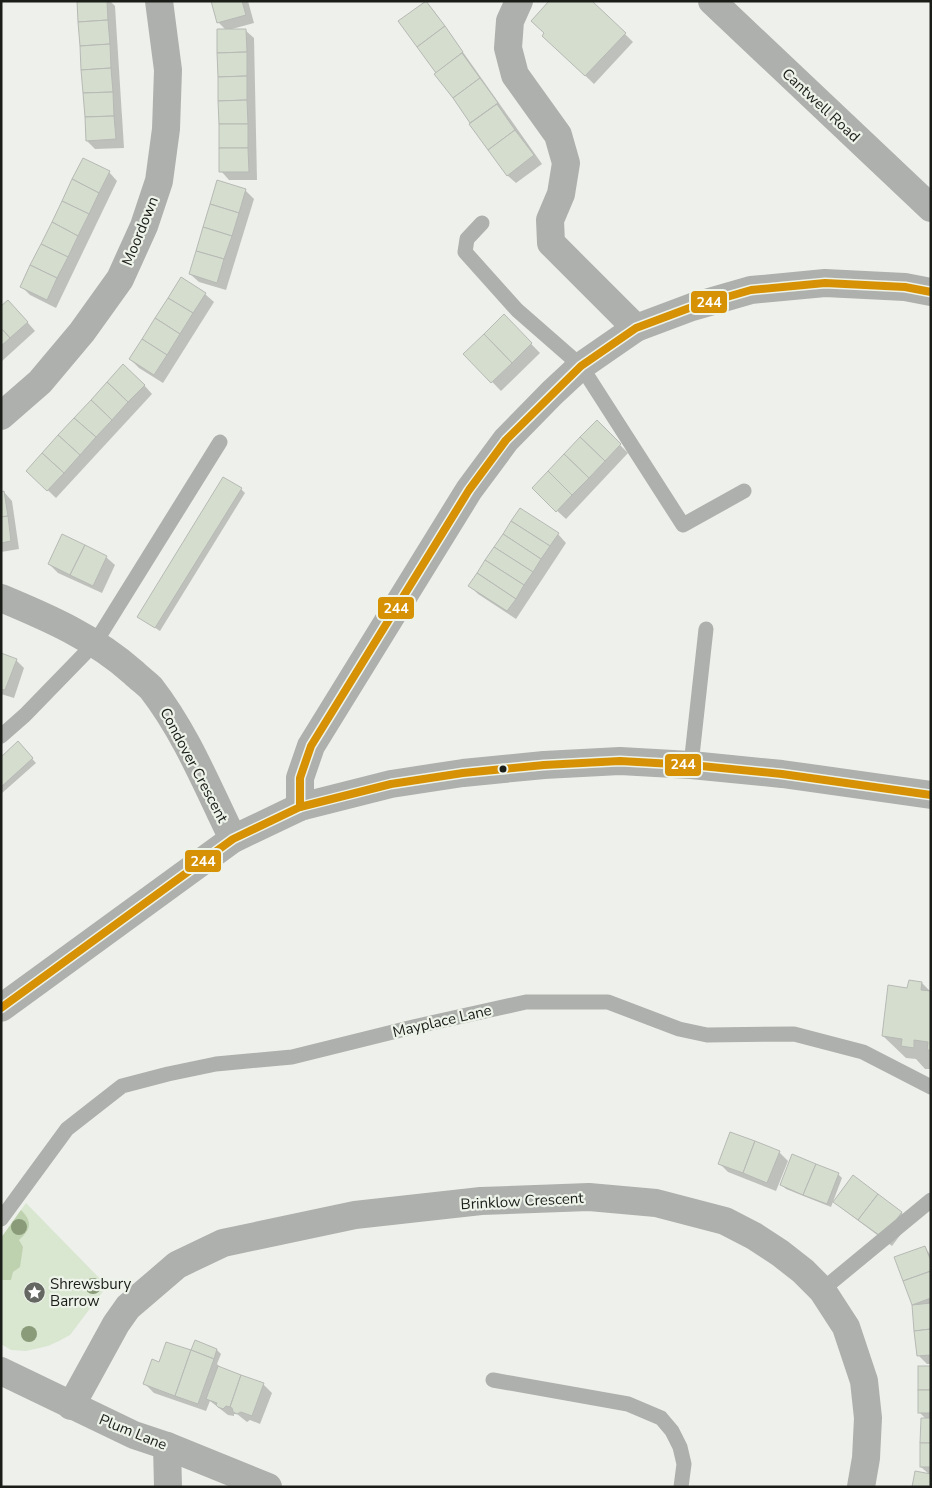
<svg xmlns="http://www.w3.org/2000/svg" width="932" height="1488" viewBox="0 0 932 1488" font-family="'Nunito Sans',sans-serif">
	<rect width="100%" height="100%" fill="#eef1eb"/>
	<!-- green -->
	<path fill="#d9e6d0" d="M26,1203L107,1286L70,1335L59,1341L48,1346L26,1351L11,1350L1,1344V1238Z"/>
	<!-- forest -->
	<path fill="#bfd2b0" d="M21,1210C33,1222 31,1229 19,1240L23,1247L20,1267L13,1272L11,1280H1V1238Z"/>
	<!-- shadow -->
	<g fill="#0003">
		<path d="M78,1H110L115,6L124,148L95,149L87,141Z"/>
		<path d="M212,1H248L254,23L232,29L245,30L254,38L257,180H229L221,171L226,30L218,22Z"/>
		<path d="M426,3L434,11L542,164L516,183L507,175L436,74Z"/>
		<path d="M545,33L625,34L633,42L594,84L552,44Z"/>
		<path d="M109,172L117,181L56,308L30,295L21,286Z"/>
		<path d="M245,190L254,199L226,290L199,282L190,274Z"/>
		<path d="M205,294L214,302L163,383L139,368L130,359Z"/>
		<path d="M1,307L17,310L35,331L1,362Z"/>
		<path d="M504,316L540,353L501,391L465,354Z"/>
		<path d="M144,385L152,394L56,498L36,479Z"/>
		<path d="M597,422L628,453L566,519L542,497Z"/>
		<path d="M241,489L245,493L160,631L143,620Z"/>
		<path d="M4,492L12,501L19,549L1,552V493Z"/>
		<path d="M558,534L566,543L516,619L478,594L470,586Z"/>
		<path d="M106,557L115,565L102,593L58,573L49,564Z"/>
		<path d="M1,655L16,660L24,668L14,698L1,694Z"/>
		<path d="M18,743L36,763L1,794V758Z"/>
		<path d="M922,983L931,992V1069H925L916,1059L906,1058L883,1036L908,989Z"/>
		<path d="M779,1152L788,1161L776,1191L728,1172L719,1163Z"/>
		<path d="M838,1174L842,1178L831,1207L786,1189L782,1185Z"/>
		<path d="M854,1177L902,1213L910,1222L892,1246L844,1210L835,1202Z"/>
		<path d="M925,1247L931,1256V1364H927L919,1356L913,1305L896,1258Z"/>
		<path d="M217,1350L221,1354L217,1364L221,1368L263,1384L272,1393L260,1424L250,1420L247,1422L237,1414H234V1416L228,1415L210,1401L206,1411L154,1393L145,1384L159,1363Z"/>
		<path d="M931,1368V1487L930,1475L921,1467L927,1420L919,1412Z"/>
	</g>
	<!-- building -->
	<g fill="#d5ddce" stroke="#b7b9b5">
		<path d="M77,1H107L108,20L78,22Z"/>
		<path d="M211,1H242L246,15L217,23Z"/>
		<path d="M426,1L445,26L417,47L398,21Z"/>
		<path d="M549,1H592L626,33L585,76L542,36L544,33L531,21Z"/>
		<path d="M108,20L110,44L80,46L78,22Z"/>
		<path d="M445,26L463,52L436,73L417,47Z"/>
		<path d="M217,29H246L247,52L217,53Z"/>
		<path d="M110,44L111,68L81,70L80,46Z"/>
		<path d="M247,52V76L218,77L217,53Z"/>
		<path d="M462,53L480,78L453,98L434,74Z"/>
		<path d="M111,68L113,92L83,93L81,70Z"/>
		<path d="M247,76V100L218,101V77Z"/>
		<path d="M480,78L498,103L470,123L453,98Z"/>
		<path d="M113,92L114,116L85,117L83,93Z"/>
		<path d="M247,100L248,124H219L218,101Z"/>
		<path d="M497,104L515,130L488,150L469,124Z"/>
		<path d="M114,116L116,139L86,141L85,117Z"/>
		<rect x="219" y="124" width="29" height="24"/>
		<path d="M515,130L534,155L507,176L488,150Z"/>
		<path d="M219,148H248L249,172H219Z"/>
		<path d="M83,158L110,171L99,193L72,179Z"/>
		<path d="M72,179L99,193L89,214L62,201Z"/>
		<path d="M217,180L246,189L239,213L210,204Z"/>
		<path d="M62,201L89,214L78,236L52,222Z"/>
		<path d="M210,204L239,213L232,236L203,227Z"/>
		<path d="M52,222L78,236L68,257L41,244Z"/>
		<path d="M203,227L232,236L224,259L196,251Z"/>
		<path d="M41,244L68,257L57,278L30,265Z"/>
		<path d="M196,251L224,259L217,283L189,274Z"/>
		<path d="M30,265L57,278L47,300L20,287Z"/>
		<path d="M181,277L206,293L193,313L168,298Z"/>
		<path d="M168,298L193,313L180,334L155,318Z"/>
		<path d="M8,300L28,322L10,338L1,328V306Z"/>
		<path d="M504,314L532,343L512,363L484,334Z"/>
		<path d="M155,318L180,334L167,355L142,339Z"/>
		<path d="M1,328L10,338L1,346Z"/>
		<path d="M484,334L512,363L491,383L463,354Z"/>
		<path d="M142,339L167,355L154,375L129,359Z"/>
		<path d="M123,364L145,385L128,402L107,382Z"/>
		<path d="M107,382L128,402L112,420L91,400Z"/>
		<path d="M91,400L112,420L96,437L74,418Z"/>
		<path d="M74,418L96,437L80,455L58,435Z"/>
		<path d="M597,420L621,444L605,461L580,437Z"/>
		<path d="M58,435L80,455L64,473L42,453Z"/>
		<path d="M580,437L605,461L589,478L564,454Z"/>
		<path d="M42,453L64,473L47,491L26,471Z"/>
		<path d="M564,454L589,478L572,495L548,471Z"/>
		<path d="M548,471L572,495L556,512L532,488Z"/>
		<path d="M223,477L242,488L155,628L137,617Z"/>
		<path d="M4,491L8,516L1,517V492Z"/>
		<path d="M520,508L559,533L550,546L511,521Z"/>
		<path d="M8,516L11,541L1,543V517Z"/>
		<path d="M511,521L550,546L541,559L503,534Z"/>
		<path d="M62,534L85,545L70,575L48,564Z"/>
		<path d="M503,534L541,559L533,572L494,547Z"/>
		<path d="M85,545L107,556L93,586L70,575Z"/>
		<path d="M494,547L533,572L524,585L485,560Z"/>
		<path d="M485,560L524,585L516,599L477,573Z"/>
		<path d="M477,573L516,599L507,611L468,586Z"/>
		<path d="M1,653L17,659L5,690L1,689Z"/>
		<path d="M18,741L33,758L1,787V757Z"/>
		<path d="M909,980L922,982L921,990L931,991V1050H927L928,1042L914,1040V1048L901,1046L902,1039L882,1036L888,985L907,988Z"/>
		<path d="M730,1132L755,1141L743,1173L718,1164Z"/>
		<path d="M755,1141L780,1151L767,1183L743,1173Z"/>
		<path d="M792,1154L816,1164L803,1195L780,1185Z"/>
		<path d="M816,1164L839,1173L827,1204L803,1195Z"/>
		<path d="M853,1175L878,1194L858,1220L833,1202Z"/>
		<path d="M878,1194L902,1212L883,1238L858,1220Z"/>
		<path d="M925,1246L931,1261V1271L903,1281L894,1257Z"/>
		<path d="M931,1271V1298L912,1305L903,1281Z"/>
		<path d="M931,1303V1329L914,1331L912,1305Z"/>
		<path d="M931,1329V1355L917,1356L914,1331Z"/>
		<path d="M195,1340L217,1349L214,1359L191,1350Z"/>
		<path d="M166,1342L191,1350L175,1396L143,1384L152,1359L159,1362Z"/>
		<path d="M191,1350L214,1359L198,1404L175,1396Z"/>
		<path d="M218,1366L241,1375L230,1407L226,1406L223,1409L218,1407L216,1405L217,1403L206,1399Z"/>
		<rect x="918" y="1366" width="13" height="24"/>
		<path d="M241,1375L264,1383L252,1416L241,1412L237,1414L233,1412L232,1408L230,1407Z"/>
		<rect x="918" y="1390" width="13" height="23"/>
		<path d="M921,1418H931V1443H920Z"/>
		<rect x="920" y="1443" width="11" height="24"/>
		<path d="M915,1471L931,1474V1487H912Z"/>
	</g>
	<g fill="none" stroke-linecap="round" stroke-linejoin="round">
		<!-- lane -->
		<g stroke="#aeb0ad" stroke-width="15">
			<path d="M482,223L467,239L465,252L517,310L581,366L683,525L744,491"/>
			<path d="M1,736L25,715L95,643L220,442"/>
			<path d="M691,765L706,629"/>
			<path d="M1,1219L67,1129L122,1086L168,1074L216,1064L292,1057L413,1027L526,1002H608L679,1029L707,1035L794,1034L863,1052L931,1087"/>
			<path d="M822,1290L931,1200"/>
			<path d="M493,1380L628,1404L661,1418L672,1431L680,1447L684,1464L681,1487"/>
		</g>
		<!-- street -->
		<g stroke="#aeb0ad" stroke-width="28">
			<path d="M519,1L510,21L508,48L515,75L558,135L566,163L561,194L550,220L551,243L636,328"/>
			<path d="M712,1L931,208"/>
			<path d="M1,416L40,382L82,332L120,279L144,226L159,181L166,129L168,70L159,1"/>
			<path d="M1,598C49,618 95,638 134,673C139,678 146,683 151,688C186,733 208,788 233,839"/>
			<path d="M300,807V778L311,746L469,490L506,440L552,393L581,366L636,328L692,307L751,290L825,283L905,287L931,292"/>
			<path d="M1,1008L233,839L300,807L391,784L463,773L544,765L620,761L691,765L782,774L931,795"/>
			<path d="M1,1371L134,1435L167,1446L268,1487"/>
			<path d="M71,1406L116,1324L128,1307L177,1265L223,1243L355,1215L481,1201L589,1197L656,1203L725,1221L754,1236L780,1253L803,1271L822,1290L846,1327L864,1381L868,1418L866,1458L861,1487"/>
			<path d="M167,1446L168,1487"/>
		</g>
		<defs>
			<g id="bus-1">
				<path d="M300,807V778L311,746L469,490L506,440L581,366L636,328L692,307L751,290L825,283L905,287L931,292"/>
				<path d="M1,1008L233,839L300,807L391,784L463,773L544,765L620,761L691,765L782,774L931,795"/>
			</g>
		</defs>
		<!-- bus-1 casing -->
		<use href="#bus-1" stroke="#edf3e9" stroke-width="11"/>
		<!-- bus-1 -->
		<use href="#bus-1" stroke="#d69104" stroke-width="8"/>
	</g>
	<!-- trees -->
	<g fill="#899b78">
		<circle cx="19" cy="1227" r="8"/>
		<circle cx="93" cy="1286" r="8"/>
		<circle cx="29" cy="1334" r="8"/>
	</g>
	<!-- icons -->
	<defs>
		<symbol id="sight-disc" viewBox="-11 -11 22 22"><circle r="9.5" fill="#656762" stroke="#edf3e9"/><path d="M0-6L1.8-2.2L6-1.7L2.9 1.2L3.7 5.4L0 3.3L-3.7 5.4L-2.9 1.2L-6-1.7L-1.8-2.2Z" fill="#fff"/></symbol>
	</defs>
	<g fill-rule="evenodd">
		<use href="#sight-disc" x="22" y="1280" width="25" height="25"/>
	</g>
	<!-- markers -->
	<circle fill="#1b1d19" stroke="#edf3e9" stroke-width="2" cx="503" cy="769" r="4.5"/>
	<g text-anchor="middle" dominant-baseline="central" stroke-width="4.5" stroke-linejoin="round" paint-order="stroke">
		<!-- street labels -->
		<g font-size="15" fill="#1b1d19" stroke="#edf3e9">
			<text transform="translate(821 105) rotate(43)">Cantwell Road</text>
			<text transform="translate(140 231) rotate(-68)">Moordown</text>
			<text transform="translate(194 765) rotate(62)">Condover Crescent</text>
			<text transform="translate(442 1021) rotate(-13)">Mayplace Lane</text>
			<text transform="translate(522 1201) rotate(-3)">Brinklow Crescent</text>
			<text transform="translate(133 1432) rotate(22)">Plum Lane</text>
		</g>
		<!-- poi labels -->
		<g font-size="15" fill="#1b1d19" stroke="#edf3e9" text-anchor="start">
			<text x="50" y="1284">Shrewsbury<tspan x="50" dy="17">Barrow</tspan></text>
		</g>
	</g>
	<g stroke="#edf3e9" stroke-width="2">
		<rect x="690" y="290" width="38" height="24" rx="5" fill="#d69104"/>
		<rect x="377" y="596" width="38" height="24" rx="5" fill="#d69104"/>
		<rect x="664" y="753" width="38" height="24" rx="5" fill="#d69104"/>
		<rect x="184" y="849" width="38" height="24" rx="5" fill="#d69104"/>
	</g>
	<g font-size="14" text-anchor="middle" font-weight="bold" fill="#fff">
		<text x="709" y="307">244</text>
		<text x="396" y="613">244</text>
		<text x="683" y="769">244</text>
		<text x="203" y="866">244</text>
	</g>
	<!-- border -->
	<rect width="932" height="1488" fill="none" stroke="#1b1d19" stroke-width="5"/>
</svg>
